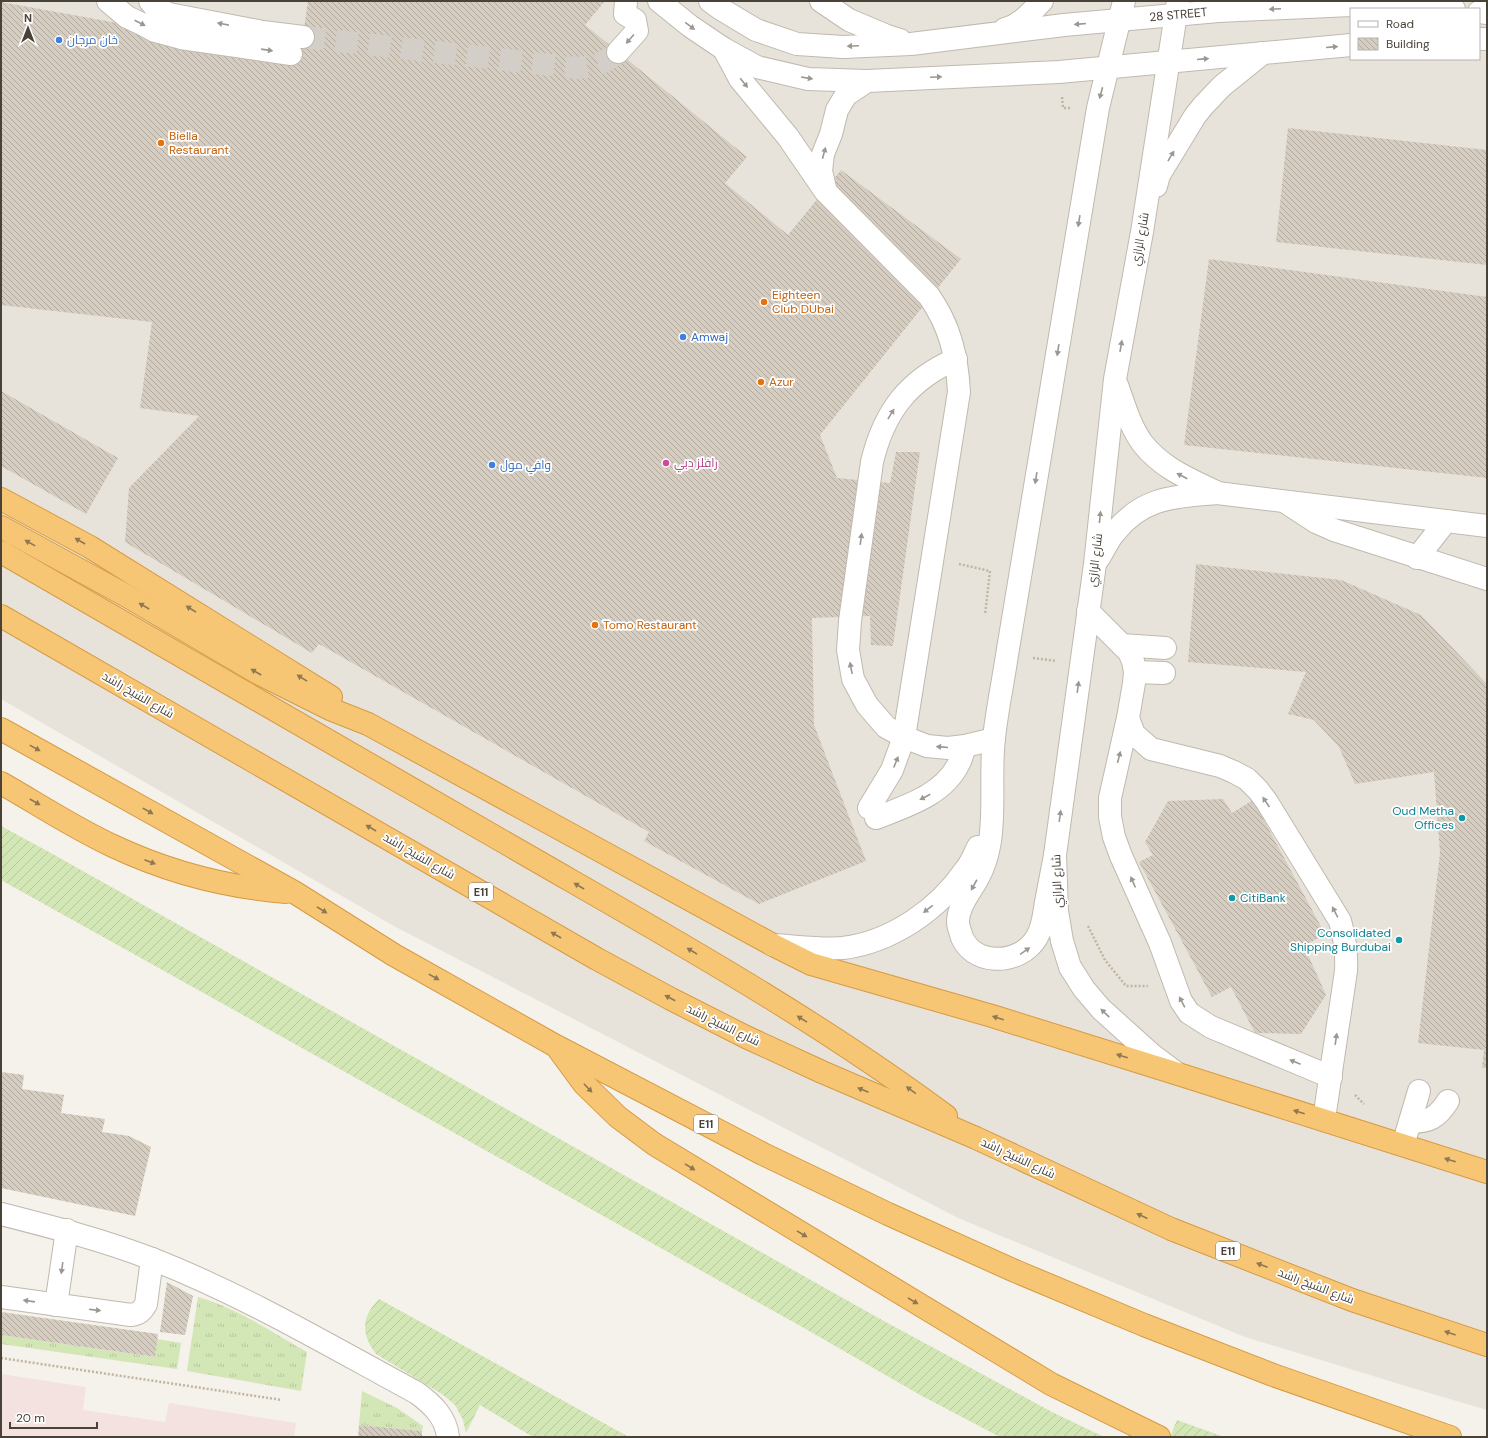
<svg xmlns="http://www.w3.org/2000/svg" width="1488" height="1438" viewBox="0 0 1488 1438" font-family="'DM Sans',Cairo,sans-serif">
	<defs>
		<pattern id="grass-tufts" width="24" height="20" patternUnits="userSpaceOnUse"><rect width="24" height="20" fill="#d3e6b6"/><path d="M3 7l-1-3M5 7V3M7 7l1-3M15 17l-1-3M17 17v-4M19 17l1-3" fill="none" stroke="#b7c69d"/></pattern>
		<pattern id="garden-furrows" width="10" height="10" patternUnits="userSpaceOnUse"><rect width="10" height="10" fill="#d3e6b6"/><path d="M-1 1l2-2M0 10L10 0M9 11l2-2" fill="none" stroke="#b7c69d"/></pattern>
		<pattern id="building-back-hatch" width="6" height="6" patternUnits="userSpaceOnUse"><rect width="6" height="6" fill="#d6cdc1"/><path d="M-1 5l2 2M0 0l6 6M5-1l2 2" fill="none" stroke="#b0a89e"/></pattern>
	</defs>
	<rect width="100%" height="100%" fill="#f5f1eb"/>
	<!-- residential -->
	<path fill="#e8e3da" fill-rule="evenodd" d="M1,1H1487V1410L1419,1390L1245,1337L958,1218L392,925L1,699ZM1351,9H1479V59H1351Z"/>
	<!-- medical -->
	<path fill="#f4e2e0" d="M1,1374L86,1387L83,1410L165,1422L169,1403L296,1423L294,1437H1Z"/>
	<!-- grass -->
	<g fill="url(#grass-tufts)">
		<path d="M198,1297C237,1308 272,1332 307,1352L301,1391L187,1371Z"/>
		<path d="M1,1335L154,1357L157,1339L181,1343L177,1369L1,1344Z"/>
		<path d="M362,1391L397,1408L423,1426L422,1431L359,1425Z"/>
	</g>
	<!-- garden -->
	<g fill="url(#garden-furrows)">
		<path d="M1,826L49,852L882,1320L1052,1412L1104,1437H1000L922,1396L804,1328L1,880Z"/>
		<path d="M379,1299L629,1437H533L480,1405L466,1433L463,1420L455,1405L442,1394L376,1354C361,1334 361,1317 379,1299Z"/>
		<path d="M1177,1420L1224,1437H1170Z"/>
	</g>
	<!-- building -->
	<g fill="url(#building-back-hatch)">
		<path d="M308,1H605L585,25L747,157L725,183L788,235L841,170L961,259L820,435L837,478L890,483L896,452H920L893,646L871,645L870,616L812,618L814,725L866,861L759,904L644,841L649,832L319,644L312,653L125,542L129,488L199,416L140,408L152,322L1,305V2L300,56Z"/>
		<path d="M1288,128L1487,150V265L1276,242Z"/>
		<path d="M1209,259L1487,297V478L1184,445Z"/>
		<path d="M1,391L118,458L86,514L1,466Z"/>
		<path d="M1196,564L1341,580L1421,615L1487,684V1068H1482L1484,1050L1418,1043L1440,853L1434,772L1355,784L1339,747L1314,720L1288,714L1306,672L1188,662Z"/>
		<path d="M1223,799L1232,813L1253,800L1325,934L1304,946L1326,995L1301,1034L1255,1033L1231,987L1212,997L1139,862L1153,855L1145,842L1168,801Z"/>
		<path d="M1,1072L24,1075L22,1089L64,1095L61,1113L105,1119L102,1132L129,1136L151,1147L135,1216L1,1188Z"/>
		<path d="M167,1282L193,1296L185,1335L160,1332Z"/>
		<path d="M1,1312L158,1334L155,1357L1,1335Z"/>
		<path d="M359,1425L422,1431V1437H358Z"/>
	</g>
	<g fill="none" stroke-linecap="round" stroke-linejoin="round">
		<!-- minor-tunnel -->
		<path stroke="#d3cec7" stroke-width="22" stroke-dasharray="22 11" stroke-linecap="butt" d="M303,37L577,68C594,67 605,63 618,52"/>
		<defs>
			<g id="minor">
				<path d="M108,1L127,17L142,24L155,31L181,38L291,54"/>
				<path d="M150,1L155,7L169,14L263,32L303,37"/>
				<path d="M659,1L690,26L724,49L757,67L808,79L867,81L1059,72L1351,45"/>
				<path id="s1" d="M710,1L721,9L756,30L797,44L843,47L911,44L1064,25L1218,11L1351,5L1405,6L1454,9"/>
				<path d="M821,1L849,20L887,36L900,40"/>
				<path d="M1479,12L1487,13"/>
				<path d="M1005,29C1021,25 1031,12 1042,1"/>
				<path d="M1479,39H1487"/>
				<path d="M724,49L740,79L788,137L825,191L929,296C950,326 957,356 959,392L904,737L892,770L869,808"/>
				<path d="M618,52L637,31L635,20L625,14L626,1"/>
				<path d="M1156,186L1159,175L1195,116L1203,106L1222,86L1263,53"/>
				<path d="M825,188L821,171L823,154L831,134L837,110L846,95L867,81"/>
				<path d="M956,359C908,380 884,412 872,462L850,621L848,650L853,679L867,705L886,727L904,737L927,746L948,748L965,746L994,739"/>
				<path d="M1117,385C1124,404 1130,427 1143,444C1162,468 1189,479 1216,492"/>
				<path d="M1287,503L1316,522L1334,530L1487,579"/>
				<path d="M1099,558C1104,550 1108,540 1115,532C1144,496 1175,497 1217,493L1487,526"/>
				<path d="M1417,558L1446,521"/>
				<path d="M1088,611L1129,652L1133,661L1135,672L1134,683L1128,718L1110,798V817L1114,837L1121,856L1160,943L1181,1001L1189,1013L1211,1027L1331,1077"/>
				<path d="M1122,645L1165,648"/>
				<path d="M1135,672L1164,673"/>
				<path d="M1128,718L1134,734L1151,749L1220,766L1234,772L1247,779L1258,790L1267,802L1340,921C1345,938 1347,953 1346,971L1324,1119"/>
				<path d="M876,818C906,806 944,795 959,763C962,758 963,751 965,746"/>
				<path d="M1055,855C1052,871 1049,887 1046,902C1044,914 1043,927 1037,937C1020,967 968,967 960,931C959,928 958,924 958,922C958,906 971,891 978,878C984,867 988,854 990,841C995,807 990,772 994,738C997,710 1003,682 1007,655L1098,108L1124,1"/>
				<path d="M773,945C795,946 820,950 843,948C892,942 939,909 966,869C971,863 974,855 978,847"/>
				<path d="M1175,1072L1151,1054L1101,1009L1084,989L1070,967L1062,941L1057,911L1055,855L1095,564L1115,379L1142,232L1178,1"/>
				<path d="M1410,1122C1429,1122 1437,1118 1448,1101"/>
				<path d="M1403,1145L1419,1091"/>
				<path d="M1,1214C52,1227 103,1240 152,1259C244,1295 330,1346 417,1393C432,1404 446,1417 448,1437"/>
				<path d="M1,1297L131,1315C139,1314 142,1311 146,1304L152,1259"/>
				<path d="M56,1305L67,1230"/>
			</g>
			<g id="highway">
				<path d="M1,499L90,547L331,697"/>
				<path d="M1,527L127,596L258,673L330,709L368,724L773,945L811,964L992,1016L1178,1074L1487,1172"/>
				<path d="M1,552C176,652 349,753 523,853C667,936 813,1017 946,1116"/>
				<path d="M1,616L597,959L671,999L746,1037L822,1072L976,1138L1171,1229L1352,1300L1487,1345"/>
				<path d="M1,729L294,892L394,955L556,1046L763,1154L888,1214L1015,1271L1144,1325L1273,1375L1450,1437"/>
				<path d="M1,783C38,804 74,828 113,846C168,872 225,887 286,892"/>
				<path d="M559,1050L584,1084L618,1117L654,1144L1051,1384L1159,1437"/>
			</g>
		</defs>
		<!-- minor casing -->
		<use href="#minor" stroke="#c0b9ae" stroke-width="24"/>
		<!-- highway casing -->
		<use href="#highway" stroke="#d69a43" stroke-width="24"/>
		<!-- path -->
		<g stroke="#c1b4a0" stroke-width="2.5" stroke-dasharray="2 2" stroke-linecap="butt">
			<path d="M1062,97L1063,108H1072"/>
			<path d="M959,564L990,571L985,615"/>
			<path d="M1033,658L1056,661"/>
			<path d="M1088,926L1105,960L1126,986H1148"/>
			<path d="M1355,1095L1364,1104"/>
			<path d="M1,1358L282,1400"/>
		</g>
		<!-- minor -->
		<use href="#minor" stroke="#fff" stroke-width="22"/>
		<!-- highway -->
		<use href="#highway" stroke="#f7c674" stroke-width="22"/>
	</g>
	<!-- one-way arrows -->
	<defs><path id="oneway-solid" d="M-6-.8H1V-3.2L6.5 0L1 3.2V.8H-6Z"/></defs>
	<g fill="#9b9792">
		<use href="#oneway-solid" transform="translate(1275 9) rotate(177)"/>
		<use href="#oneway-solid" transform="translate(140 23) rotate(27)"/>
		<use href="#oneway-solid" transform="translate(223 24) rotate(-169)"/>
		<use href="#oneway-solid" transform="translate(1080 24) rotate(175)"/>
		<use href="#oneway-solid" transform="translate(690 26) rotate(37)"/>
		<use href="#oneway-solid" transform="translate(630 39) rotate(131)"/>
		<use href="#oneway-solid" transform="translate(853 46) rotate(177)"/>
		<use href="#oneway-solid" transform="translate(1332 47) rotate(-5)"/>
		<use href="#oneway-solid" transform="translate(267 50) rotate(8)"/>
		<use href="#oneway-solid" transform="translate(1203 59) rotate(-5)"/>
		<use href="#oneway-solid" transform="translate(936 77) rotate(-3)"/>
		<use href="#oneway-solid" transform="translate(807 78) rotate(9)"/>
		<use href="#oneway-solid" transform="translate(744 83) rotate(51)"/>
		<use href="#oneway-solid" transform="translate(1101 93) rotate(105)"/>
		<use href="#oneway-solid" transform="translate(824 153) rotate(-75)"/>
		<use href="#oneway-solid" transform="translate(1171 156) rotate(-59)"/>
		<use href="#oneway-solid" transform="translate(1079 221) rotate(99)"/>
		<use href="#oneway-solid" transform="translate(1121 346) rotate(-80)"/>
		<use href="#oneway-solid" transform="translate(1058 350) rotate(99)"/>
		<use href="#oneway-solid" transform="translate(891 414) rotate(-59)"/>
		<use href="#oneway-solid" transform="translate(1182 476) rotate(-152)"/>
		<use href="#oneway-solid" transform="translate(1036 478) rotate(99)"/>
		<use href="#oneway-solid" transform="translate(1100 517) rotate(-84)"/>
		<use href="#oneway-solid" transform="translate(861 539) rotate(-82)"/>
		<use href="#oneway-solid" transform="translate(851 668) rotate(-101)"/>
		<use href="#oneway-solid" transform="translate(1078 687) rotate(-82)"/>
		<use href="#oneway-solid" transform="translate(942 747) rotate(-175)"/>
		<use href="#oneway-solid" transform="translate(1119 757) rotate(-76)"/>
		<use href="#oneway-solid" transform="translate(896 762) rotate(-68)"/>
		<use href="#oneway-solid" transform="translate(925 797) rotate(152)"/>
		<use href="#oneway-solid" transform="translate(1266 802) rotate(-124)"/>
		<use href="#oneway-solid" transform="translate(1060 816) rotate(-82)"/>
		<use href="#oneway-solid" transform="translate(1133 882) rotate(-114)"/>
		<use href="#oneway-solid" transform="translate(974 885) rotate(119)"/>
		<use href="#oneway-solid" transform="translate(928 909) rotate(142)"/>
		<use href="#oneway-solid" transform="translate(1335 912) rotate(-118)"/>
		<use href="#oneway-solid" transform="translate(1025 951) rotate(-35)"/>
		<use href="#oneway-solid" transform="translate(1182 1002) rotate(-118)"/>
		<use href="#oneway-solid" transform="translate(1105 1013) rotate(-136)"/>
		<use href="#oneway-solid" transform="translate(1336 1039) rotate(-82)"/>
		<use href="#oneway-solid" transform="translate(1295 1062) rotate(-157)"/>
		<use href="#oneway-solid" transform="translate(62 1268) rotate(98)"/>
		<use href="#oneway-solid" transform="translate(29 1301) rotate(-172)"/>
		<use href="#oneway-solid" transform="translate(95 1310) rotate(7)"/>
	</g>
	<g fill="#8f7751">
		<use href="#oneway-solid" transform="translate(80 541) rotate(-150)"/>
		<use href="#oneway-solid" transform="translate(30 543) rotate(-151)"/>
		<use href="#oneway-solid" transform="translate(144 606) rotate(-150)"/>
		<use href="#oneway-solid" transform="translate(191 609) rotate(-148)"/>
		<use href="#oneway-solid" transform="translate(256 672) rotate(-150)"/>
		<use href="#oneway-solid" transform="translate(302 678) rotate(-148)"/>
		<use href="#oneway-solid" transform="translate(35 748) rotate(29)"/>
		<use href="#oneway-solid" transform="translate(35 802) rotate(30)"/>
		<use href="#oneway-solid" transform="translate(148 811) rotate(29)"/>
		<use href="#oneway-solid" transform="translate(371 828) rotate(-150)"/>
		<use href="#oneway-solid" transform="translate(150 862) rotate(21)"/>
		<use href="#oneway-solid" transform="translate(579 886) rotate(-150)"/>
		<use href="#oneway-solid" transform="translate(322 910) rotate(32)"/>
		<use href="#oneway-solid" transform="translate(556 935) rotate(-150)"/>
		<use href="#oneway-solid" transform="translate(692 951) rotate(-149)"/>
		<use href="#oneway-solid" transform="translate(434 977) rotate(29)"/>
		<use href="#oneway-solid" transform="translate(670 998) rotate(-152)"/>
		<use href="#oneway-solid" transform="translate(998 1018) rotate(-163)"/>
		<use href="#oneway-solid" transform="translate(802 1019) rotate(-148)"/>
		<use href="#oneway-solid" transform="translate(1122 1056) rotate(-163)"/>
		<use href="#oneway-solid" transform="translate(588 1088) rotate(46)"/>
		<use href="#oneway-solid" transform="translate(863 1090) rotate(-157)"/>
		<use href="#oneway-solid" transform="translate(911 1090) rotate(-144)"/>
		<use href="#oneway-solid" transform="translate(1299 1112) rotate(-163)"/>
		<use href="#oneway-solid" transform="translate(1450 1160) rotate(-162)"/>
		<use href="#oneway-solid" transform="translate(690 1167) rotate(32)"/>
		<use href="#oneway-solid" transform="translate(1142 1216) rotate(-155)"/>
		<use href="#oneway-solid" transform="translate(802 1234) rotate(31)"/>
		<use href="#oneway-solid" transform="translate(1262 1265) rotate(-159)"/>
		<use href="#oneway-solid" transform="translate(913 1301) rotate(31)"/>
		<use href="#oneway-solid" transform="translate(1450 1333) rotate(-161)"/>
	</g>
	<!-- markers -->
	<g fill="#3f7fe0" stroke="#fff" stroke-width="1.5">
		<circle cx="59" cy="40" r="4"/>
		<circle cx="683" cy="337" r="4"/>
		<circle cx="492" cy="465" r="4"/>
	</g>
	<g fill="#e8710a" stroke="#fff" stroke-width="1.5">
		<circle cx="161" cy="143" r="4"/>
		<circle cx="764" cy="302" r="4"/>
		<circle cx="761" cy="382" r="4"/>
		<circle cx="595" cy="625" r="4"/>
	</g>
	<circle fill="#d1479c" stroke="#fff" stroke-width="1.5" cx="666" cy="463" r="4"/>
	<g fill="#0f9aa8" stroke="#fff" stroke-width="1.5">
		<circle cx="1462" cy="818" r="4"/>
		<circle cx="1232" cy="898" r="4"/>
		<circle cx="1399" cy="940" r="4"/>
	</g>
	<g text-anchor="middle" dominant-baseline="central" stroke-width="3.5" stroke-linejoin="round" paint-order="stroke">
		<!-- shield labels -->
		<g fill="#fff" stroke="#807b74" stroke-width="1">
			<rect x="469" y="883" width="24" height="18" rx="3"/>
			<rect x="694" y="1115" width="24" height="18" rx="3"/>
			<rect x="1216" y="1242" width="24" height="18" rx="3"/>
		</g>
		<g font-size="11" font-weight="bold" fill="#494239">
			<text x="481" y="892">E11</text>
			<text x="706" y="1124">E11</text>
			<text x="1228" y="1251">E11</text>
		</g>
		<!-- street labels -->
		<g font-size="12" fill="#494239" stroke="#fff">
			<text stroke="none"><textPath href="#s1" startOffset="481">28 STREET</textPath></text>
			<text transform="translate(1140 239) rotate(-80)">شارع الرازي</text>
			<text transform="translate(1095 560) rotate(-83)">شارع الرازي</text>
			<text transform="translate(138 695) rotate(30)">شارع الشيخ راشد</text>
			<text transform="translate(419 856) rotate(30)">شارع الشيخ راشد</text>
			<text transform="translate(1057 881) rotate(-92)">شارع الرازي</text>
			<text transform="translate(723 1025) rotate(26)">شارع الشيخ راشد</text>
			<text transform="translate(1018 1158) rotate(25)">شارع الشيخ راشد</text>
			<text transform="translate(1316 1286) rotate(21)">شارع الشيخ راشد</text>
		</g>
		<!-- shop labels -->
		<g font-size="12" fill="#366cbe" stroke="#fff" text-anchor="start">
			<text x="67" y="40">خان مرجان</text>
			<text x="691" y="337">Amwaj</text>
			<text x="500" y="465">وافي مول</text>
		</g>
		<!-- food labels -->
		<g font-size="12" fill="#c56008" stroke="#fff" text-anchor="start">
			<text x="169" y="136">Biella<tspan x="169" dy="14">Restaurant</tspan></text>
			<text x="772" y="295">Eighteen<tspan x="772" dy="14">Club DUbai</tspan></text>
			<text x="769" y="382">Azur</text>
			<text x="603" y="625">Tomo Restaurant</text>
		</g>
		<!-- hotel labels -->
		<g font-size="12" fill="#b23c85" stroke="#fff" text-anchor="start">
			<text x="674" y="463">رافلز دبي</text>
		</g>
		<!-- culture labels -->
		<g font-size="12" fill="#0d838f" stroke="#fff" text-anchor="end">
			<text x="1454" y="811">Oud Metha<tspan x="1454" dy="14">Offices</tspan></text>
			<text x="1240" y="898" text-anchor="start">CitiBank</text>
			<text x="1391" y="933">Consolidated<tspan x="1391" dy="14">Shipping Burdubai</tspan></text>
		</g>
	</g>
	<!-- border -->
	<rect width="1488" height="1438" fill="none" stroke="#494239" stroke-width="4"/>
	<!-- legend -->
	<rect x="1350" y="8" width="130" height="52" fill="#ffffff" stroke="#b6b3b0"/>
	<rect x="1358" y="21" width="20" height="6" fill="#ffffff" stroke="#b6b3b0"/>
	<text x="1386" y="28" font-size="12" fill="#494239">Road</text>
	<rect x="1358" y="38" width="20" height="12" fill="url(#building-back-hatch)" stroke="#b6b3b0"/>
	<text x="1386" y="48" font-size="12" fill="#494239">Building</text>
	<!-- north arrow -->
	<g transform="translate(28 28)" stroke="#ffffff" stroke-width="3" paint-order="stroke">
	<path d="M0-3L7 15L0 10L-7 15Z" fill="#494239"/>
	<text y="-6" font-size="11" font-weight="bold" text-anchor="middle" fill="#494239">N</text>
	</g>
	<!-- scale -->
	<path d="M10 1422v6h87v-6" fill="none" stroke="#494239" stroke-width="2"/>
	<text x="16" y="1422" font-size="12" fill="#494239" stroke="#ffffff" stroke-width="3" paint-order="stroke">20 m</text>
</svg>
